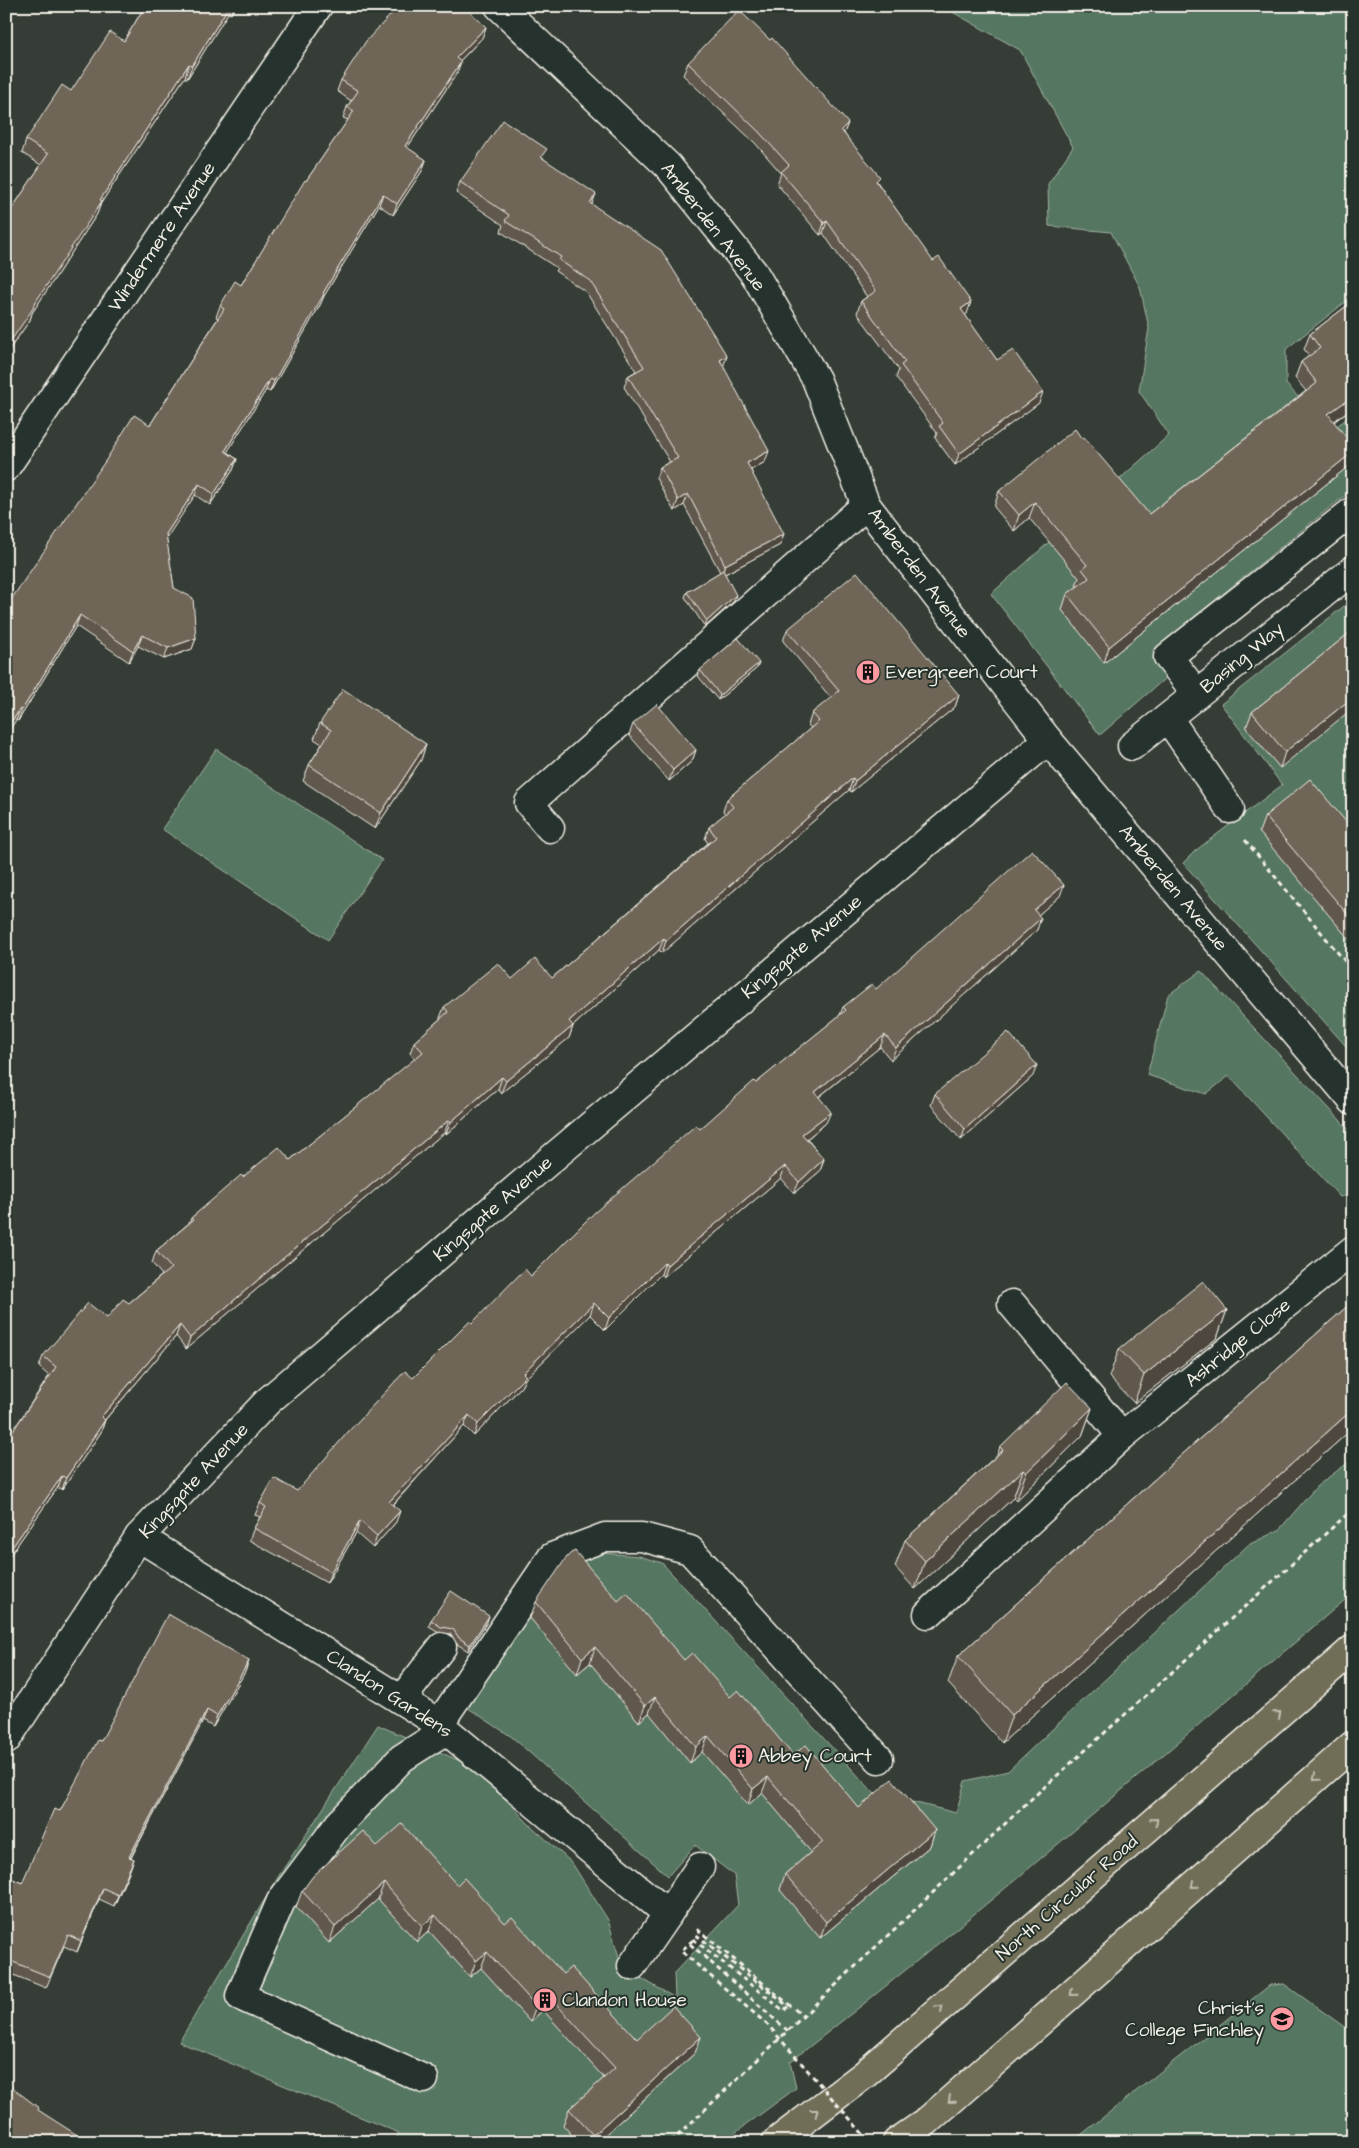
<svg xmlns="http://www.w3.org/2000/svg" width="1359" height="2148" viewBox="0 0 1359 2148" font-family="'Architects Daughter',sans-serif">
	<rect width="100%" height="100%" fill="#353d36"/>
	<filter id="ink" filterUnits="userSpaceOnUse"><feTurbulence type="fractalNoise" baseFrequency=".02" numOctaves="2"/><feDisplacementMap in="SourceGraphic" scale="10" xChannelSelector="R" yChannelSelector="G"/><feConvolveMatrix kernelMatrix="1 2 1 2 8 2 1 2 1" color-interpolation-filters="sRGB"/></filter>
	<g filter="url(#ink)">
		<!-- green -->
		<g fill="#547660" stroke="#a4b4a4">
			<path d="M942,6H1353V296L1286,349V384L1330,431L1353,414V489L1152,651L1170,674L1100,735L991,594L1169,435L1139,391L1149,328L1140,287L1111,232L1049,226L1048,184L1073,147L1020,50Z"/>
			<path d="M1353,599V1054L1183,863L1195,851L1282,785L1221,704Z"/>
			<path d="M216,749L382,860L328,940L162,829Z"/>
			<path d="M1201,971L1353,1134V1194L1340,1197L1229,1076L1206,1094L1147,1075L1168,995Z"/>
			<path d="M1353,1459V1593C1167,1751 983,1912 790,2062L796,2088L723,2142H394L399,2133L179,2042L280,1874L378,1725L476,1768L528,1823L572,1863L608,1920L622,1967L675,1998L674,1973L738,1905L734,1875L695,1845L668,1876L512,1737L465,1706L555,1565L588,1552L639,1556L662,1563L873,1792L956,1813L965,1781L1008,1771L1248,1545L1279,1530L1317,1486Z"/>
			<path d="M1284,1984L1353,2033V2142H1072L1270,1985Z"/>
		</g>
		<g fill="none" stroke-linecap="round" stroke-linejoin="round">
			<defs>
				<g id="minor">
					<path d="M499,6L668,166L754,273L816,379L866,505L1048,740L1353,1101"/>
					<path d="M6,467L318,6"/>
					<path d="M1197,694L1168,657L1353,511"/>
					<path d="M1168,718L1230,809"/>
					<path d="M1132,746L1353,570"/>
					<path d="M550,828L529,803L866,505"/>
					<path d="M1012,1304L1122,1436"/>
					<path d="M139,1537L435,1721L668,1914"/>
					<path d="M928,1614L1122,1436L1353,1250"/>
					<path d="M401,1700L442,1647"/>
					<path d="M439,1724L552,1557L605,1537H642L690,1550L879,1759"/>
					<path d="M6,1740L139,1537L268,1401L537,1171L1048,740"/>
					<path d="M632,1966L700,1867"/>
					<path d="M424,2079L240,1996L281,1901L339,1824L402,1758L446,1730"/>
				</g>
				<g id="highway">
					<path d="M776,2142L865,2074L1353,1649"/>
					<path d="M897,2142L925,2123L1353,1745"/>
				</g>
			</defs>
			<!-- minor casing -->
			<use href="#minor" stroke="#f4f1e8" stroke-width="31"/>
			<!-- highway casing -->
			<use href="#highway" stroke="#f4f1e8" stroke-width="31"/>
			<!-- path -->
			<g stroke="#f4f1e8" stroke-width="3" stroke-dasharray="5 4" stroke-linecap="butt">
				<path d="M1245,840L1353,971"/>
				<path d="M697,1929L803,2016"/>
				<path d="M693,1939L784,2011L788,2006L695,1934"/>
				<path d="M690,1944L788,2031"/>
				<path d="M671,2142L1029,1801L1353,1509"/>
			</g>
			<!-- minor -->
			<use href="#minor" stroke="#26332d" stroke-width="28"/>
			<!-- highway -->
			<use href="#highway" stroke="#716e59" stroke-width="28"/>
			<!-- path-bridge -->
			<path stroke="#f4f1e8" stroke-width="3" stroke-dasharray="5 4" stroke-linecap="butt" d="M693,1940L681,1951L768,2025L870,2142"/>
		</g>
		<!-- wall -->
		<g fill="#60584d" stroke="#f4f1e8">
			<path d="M6,6H14L12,11L6,9Z"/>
			<path d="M145,6H236L231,14L228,13L187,79L185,77L101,203L97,214L32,313L30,320L6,354V218L41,165L22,153L26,140L71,91L124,41Z"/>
			<path d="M486,27L482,38L460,61L457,73L407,148L426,160L422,171L393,215L379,205L324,296L320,305L270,392L266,390L227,452L237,459L233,470L210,505L195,495L166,538L174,588L196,638L192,649L164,659L138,646L129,662L76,626L18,721L16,720L6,735V607L150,425L218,318L216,317L220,306L241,285L306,181L348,120L343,118L347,107L351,101L337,91L341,80Z"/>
			<path d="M688,63L848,123L844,133L967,314L965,315L997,360L1039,403L955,465L935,438L937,433L896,377L899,370L857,313L861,301L867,297L823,233L820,235L777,184L781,173L755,143L683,75Z"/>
			<path d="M543,158L592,204L727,356L723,366L765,462L751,470L780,545L725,574L734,601L705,627L685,597L687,592L720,572L684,505L674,511L656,478L660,467L670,462L624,387L628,376L636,371L586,292L555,271L557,268L501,232L503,225L456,193L460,182Z"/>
			<path d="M1353,301V407L1334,422L1350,465L1104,663L1062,610L1067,594L1078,586L1076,585L1079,578L1029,518L1014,531L994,507L999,491L1082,439L1149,514L1306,391L1295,378L1301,362L1309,356L1304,349L1310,334Z"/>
			<path d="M787,630L959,695L955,707L851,792L849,790L662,953L659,950L573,1026L569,1038L501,1093L498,1089L446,1134L445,1132L303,1250L186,1349L176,1336L105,1420L101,1432L62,1490L58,1487L6,1561V1441L49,1376L39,1367L43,1356L107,1318L129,1303L162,1275L152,1263L156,1251L189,1223L191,1218L243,1177L290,1160L415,1059L410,1053L414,1042L440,1019V1018L444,1007L512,979L552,978L708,843L705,839L709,827L725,814L723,811L727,799L811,728L808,725L812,713L831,698L783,641Z"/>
			<path d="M1353,630L1280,768L1246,728L1252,712Z"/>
			<path d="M759,663L757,668L718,700L698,676L700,670Z"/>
			<path d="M320,723L426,744L421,760L375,829L303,781L309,765L322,744L314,739Z"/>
			<path d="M633,724L696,750L692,761L669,781L629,735Z"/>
			<path d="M1265,816L1353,830V944L1259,832Z"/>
			<path d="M1060,896L1038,915L1037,930L891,1060L880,1047L819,1097L826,1123L807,1139L824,1159L820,1171L794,1193L781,1178L663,1277L661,1274L605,1330L590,1315L525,1379L521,1387L474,1436L464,1426L393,1505L396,1522L373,1548L356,1533L327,1583L249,1540L254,1528L260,1517L255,1515L260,1503L297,1491L413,1378L472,1323L531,1276L700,1129L840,1015L843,1007Z"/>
			<path d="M1033,1076L961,1140L931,1105L935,1094Z"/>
			<path d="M1353,1301V1428L1002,1743L948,1683L958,1656Z"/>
			<path d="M1227,1310L1217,1338L1134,1403L1109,1377L1119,1349Z"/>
			<path d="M1092,1408L1082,1436L1016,1501L1013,1498L915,1589L895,1567L905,1540L997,1455L1000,1447Z"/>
			<path d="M618,1601L684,1660L730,1697L793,1755L859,1808L935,1830L930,1846L820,1938L780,1890L785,1874L811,1852L762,1793L748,1805L702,1752L690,1763L649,1713L639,1722L590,1663L577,1674L530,1618L536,1602Z"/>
			<path d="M431,1620L487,1622L468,1651L457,1644L451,1634L439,1632L429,1626Z"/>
			<path d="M249,1661L245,1672L213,1727L203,1721L131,1858L134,1859L114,1906L99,1899L77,1952L64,1946L46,1988L6,1972V1876L22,1883L60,1811L101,1741Z"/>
			<path d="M377,1846L457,1885L505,1923L637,2039L695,2053L597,2142H578L563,2125L569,2109L604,2078L543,2010L530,2022L481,1968L470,1977L429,1931L417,1942L378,1899L329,1943L296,1907L302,1891Z"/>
		</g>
		<!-- shaded-wall -->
		<g fill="#4e473e" stroke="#f4f1e8">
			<path d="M229,6H231L228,13L187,79L192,66Z"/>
			<path d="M234,6H236L231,14Z"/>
			<path d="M486,27L482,38L452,69L456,58Z"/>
			<path d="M461,62L457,73L401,157L405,146Z"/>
			<path d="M189,64L185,77L101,203L97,214L32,313L30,320L6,354V348L100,200Z"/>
			<path d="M848,123L843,135L841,130Z"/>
			<path d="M426,160L422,171L393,215L397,204Z"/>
			<path d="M383,194L379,205L324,296L320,305L270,392L274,381L323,293Z"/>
			<path d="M596,194L592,204L590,203Z"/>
			<path d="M827,221L823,233L820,235L824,223Z"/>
			<path d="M971,302L967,314L957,321L961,309Z"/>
			<path d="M727,356L723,367L720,360Z"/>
			<path d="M270,379L266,390L221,462L225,451Z"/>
			<path d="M1043,392L1039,403L955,465L959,454Z"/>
			<path d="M1353,396V407L1322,430L1328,414Z"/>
			<path d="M769,451L765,462L743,474L747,463Z"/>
			<path d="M1353,452V459L1350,465L1104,663L1109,647Z"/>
			<path d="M237,459L233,470L210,505L214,494Z"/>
			<path d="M199,484L195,495L162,545L166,534Z"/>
			<path d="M688,494L684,505L674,511L678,500Z"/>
			<path d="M1035,502L1029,518L1014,531L1019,515Z"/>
			<path d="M784,534L780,545L721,576L725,565Z"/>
			<path d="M736,595L734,601L705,627L707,621Z"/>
			<path d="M80,615L76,626L18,721L22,710Z"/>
			<path d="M142,635L138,646L129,662L133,651Z"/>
			<path d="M196,638L192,649L164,659L168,648Z"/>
			<path d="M759,663L757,668L718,700L720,695Z"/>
			<path d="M959,695L955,707L851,792L855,781Z"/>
			<path d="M1353,697V708L1280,768L1285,752Z"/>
			<path d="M20,709L16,720L6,735V730Z"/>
			<path d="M426,744L421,760L375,829L381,813Z"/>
			<path d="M696,750L692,761L669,781L673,770Z"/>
			<path d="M853,778L849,790L662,953L666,941Z"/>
			<path d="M1064,885L1060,896L1030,922L1034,910Z"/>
			<path d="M1041,918L1037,930L891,1060L896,1048Z"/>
			<path d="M664,938L659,950L565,1033L569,1021Z"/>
			<path d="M573,1026L569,1038L501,1093L506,1081Z"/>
			<path d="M885,1035L880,1047L810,1104L815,1092Z"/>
			<path d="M1037,1065L1033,1076L961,1140L965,1129Z"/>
			<path d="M502,1077L498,1089L446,1134L451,1122Z"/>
			<path d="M831,1112L826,1123L798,1146L802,1134Z"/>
			<path d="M449,1120L445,1132L303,1250L186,1349L190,1338L307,1238Z"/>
			<path d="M824,1159L820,1171L794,1193L799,1182Z"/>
			<path d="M785,1166L781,1178L663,1277L667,1265Z"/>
			<path d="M665,1262L661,1274L605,1330L609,1318Z"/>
			<path d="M594,1303L590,1315L525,1379L521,1387L474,1436L478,1424L523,1373Z"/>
			<path d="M1227,1310L1217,1338L1134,1403L1144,1375Z"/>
			<path d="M180,1325L176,1336L97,1429L101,1417Z"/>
			<path d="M1092,1408L1082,1436L1016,1501L1026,1473Z"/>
			<path d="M1353,1409V1428L1002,1743L1012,1715Z"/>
			<path d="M469,1415L464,1426L385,1513L389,1502Z"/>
			<path d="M105,1420L101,1432L62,1490L66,1478Z"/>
			<path d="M1023,1470L1013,1498L915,1589L925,1561Z"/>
			<path d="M62,1476L58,1487L6,1561V1556Z"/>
			<path d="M400,1511L396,1522L373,1548L377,1536Z"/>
			<path d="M360,1521L356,1533L327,1583L331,1572Z"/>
			<path d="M489,1616L487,1622L468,1651L470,1645Z"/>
			<path d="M595,1647L590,1663L577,1674L582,1658Z"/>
			<path d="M249,1661L245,1672L213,1727L217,1716Z"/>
			<path d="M655,1697L649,1713L639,1722L645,1706Z"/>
			<path d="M207,1710L203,1721L125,1868L129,1857Z"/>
			<path d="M708,1736L702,1752L690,1763L696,1747Z"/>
			<path d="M768,1777L762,1793L748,1805L753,1789Z"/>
			<path d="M935,1830L930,1846L820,1938L826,1922Z"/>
			<path d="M134,1859L130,1870L114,1906L118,1895Z"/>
			<path d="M384,1883L378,1899L329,1943L335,1927Z"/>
			<path d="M103,1888L99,1899L77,1952L81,1941Z"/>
			<path d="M435,1915L429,1931L417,1942L422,1926Z"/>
			<path d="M487,1952L481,1968L470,1977L476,1961Z"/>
			<path d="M548,1995L543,2010L530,2022L536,2006Z"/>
			<path d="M701,2037L695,2053L597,2142H590L593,2135Z"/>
		</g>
		<!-- building -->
		<g fill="#706659" stroke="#f4f1e8">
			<path d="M145,6H229L192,66L189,64L100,200L102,201L33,306L34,307L6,348V218L48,154L26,140L62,85L71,91L110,32L124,41Z"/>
			<path d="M399,6H464L486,27L456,58L461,62L405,146L426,160L397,204L383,194L323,293L324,294L274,381L270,379L225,451L237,459L214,494L199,484L166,534L174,588L193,598L196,638L168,648L142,635L133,651L80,615L22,710L20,709L6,730V607L106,460L134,415L150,425L224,309L220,306L235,281L241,285L305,180L306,181L354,111L347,107L358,91L341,80L366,41Z"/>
			<path d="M739,10L770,40L772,38L848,123L841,130L880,177L876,181L933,261L939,257L971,302L961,309L997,360L1013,350L1043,392L959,454L939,426L943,423L901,365L905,362L861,301L876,291L827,221L824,223L781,172L789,165L759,132L688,63Z"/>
			<path d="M503,120L547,149L541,157L596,194L590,203L661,250L727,356L720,360L769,451L747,463L784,534L725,565L688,494L678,500L660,467L678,458L628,376L644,367L590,281L559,260L561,257L505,221L509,215L460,182Z"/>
			<path d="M1353,301V396L1328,414L1353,446V452L1109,647L1067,594L1089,578L1082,569L1087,565L1035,502L1019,515L999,491L1075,429L1082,439L1084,437L1149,514L1317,383L1301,362L1320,348L1310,334Z"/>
			<path d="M723,570L736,595L707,621L687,592Z"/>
			<path d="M857,572L959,695L855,781L853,778L666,941L664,938L569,1021L573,1026L506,1081L502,1077L451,1122L449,1120L307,1238L190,1338L180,1325L101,1417L105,1420L66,1478L62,1476L6,1556V1441L56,1367L43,1356L88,1303L107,1318L123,1299L129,1303L171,1268L156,1251L193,1220L191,1218L241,1175L243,1177L279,1147L290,1160L423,1052L414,1042L448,1012L444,1007L498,963L512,979L535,959L552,978L716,837L709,827L733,807L727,799L819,721L812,713L839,691L787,630Z"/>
			<path d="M1353,630V697L1285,752L1252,712Z"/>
			<path d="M738,638L759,663L720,695L700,670Z"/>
			<path d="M343,689L426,744L381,813L309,765L331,730L320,723Z"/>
			<path d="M657,704L696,750L673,770L633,724Z"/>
			<path d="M1310,779L1353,830V921L1265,816Z"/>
			<path d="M1032,850L1064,885L1034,910L1041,918L896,1048L885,1035L815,1092L831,1112L802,1134L824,1159L799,1182L785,1166L667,1265L665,1262L609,1318L594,1303L523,1373L526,1376L478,1424L469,1415L389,1502L400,1511L377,1536L360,1521L331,1572L254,1528L266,1507L260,1503L274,1478L297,1491L348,1432L405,1371L413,1378L470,1321L472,1323L525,1269L531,1276L594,1213L696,1125L700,1129L754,1081L756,1083L846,1010L843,1007L872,984L876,989Z"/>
			<path d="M1008,1032L1037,1065L965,1129L935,1094Z"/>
			<path d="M1203,1281L1227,1310L1144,1375L1119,1349Z"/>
			<path d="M1353,1301V1409L1012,1715L958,1656Z"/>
			<path d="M1067,1382L1092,1408L1026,1473L1023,1470L925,1561L905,1540L1003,1450L1000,1447Z"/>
			<path d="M575,1551L618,1601L627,1593L684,1660L692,1653L730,1697L738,1690L793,1755L806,1745L859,1808L892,1779L935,1830L826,1922L785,1874L823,1842L768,1777L753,1789L708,1736L696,1747L655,1697L645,1706L595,1647L582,1658L536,1602L566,1558L571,1553Z"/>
			<path d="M451,1591L489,1616L470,1645L459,1638L453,1629L441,1627L431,1620Z"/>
			<path d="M168,1614L249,1661L217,1716L207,1710L129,1857L134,1859L118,1895L103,1888L81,1941L68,1935L50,1977L6,1959V1876L22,1883L54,1809L60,1811L98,1740L101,1741Z"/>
			<path d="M402,1824L457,1885L464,1878L505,1923L512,1917L563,1974L571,1967L637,2039L673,2006L701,2037L593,2135L569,2109L615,2068L548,1995L536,2006L487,1952L476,1961L435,1915L422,1926L384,1883L335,1927L302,1891L313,1876L363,1831L377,1846Z"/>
			<path d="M10,2086L39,2108L38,2110L88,2142H6V2091Z"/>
		</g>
		<!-- one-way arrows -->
		<defs><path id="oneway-chevron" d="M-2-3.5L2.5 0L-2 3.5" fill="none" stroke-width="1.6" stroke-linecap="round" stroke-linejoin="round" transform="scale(1.25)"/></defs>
		<g stroke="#c0bdaf">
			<use href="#oneway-chevron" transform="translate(1278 1714) rotate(-41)"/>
			<use href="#oneway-chevron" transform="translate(1316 1778) rotate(139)"/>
			<use href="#oneway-chevron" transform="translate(1155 1821) rotate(-41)"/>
			<use href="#oneway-chevron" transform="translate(1194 1885) rotate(139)"/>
			<use href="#oneway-chevron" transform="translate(1073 1993) rotate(139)"/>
			<use href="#oneway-chevron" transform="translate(940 2008) rotate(-41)"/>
			<use href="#oneway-chevron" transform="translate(951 2100) rotate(139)"/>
			<use href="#oneway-chevron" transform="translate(815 2112) rotate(-37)"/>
		</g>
	</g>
	<!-- icons -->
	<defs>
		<symbol id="building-disc" viewBox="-11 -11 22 22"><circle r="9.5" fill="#ff9aa2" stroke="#26332d"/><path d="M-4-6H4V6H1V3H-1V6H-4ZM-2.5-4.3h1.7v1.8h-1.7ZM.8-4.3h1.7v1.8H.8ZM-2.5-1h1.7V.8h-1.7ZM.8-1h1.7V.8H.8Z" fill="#111"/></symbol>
		<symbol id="school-disc" viewBox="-11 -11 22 22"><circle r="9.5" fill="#ff9aa2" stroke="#26332d"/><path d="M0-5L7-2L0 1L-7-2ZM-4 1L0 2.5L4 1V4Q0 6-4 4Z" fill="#111"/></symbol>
	</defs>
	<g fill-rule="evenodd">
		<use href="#building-disc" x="854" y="658" width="28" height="28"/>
		<use href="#building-disc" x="727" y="1742" width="28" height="28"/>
		<use href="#building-disc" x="531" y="1986" width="28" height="28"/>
		<use href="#school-disc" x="1268" y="2005" width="28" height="28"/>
	</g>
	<g text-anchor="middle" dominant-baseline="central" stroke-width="4" stroke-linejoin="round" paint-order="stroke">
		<!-- street labels -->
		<g font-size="19" fill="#f4f1e8" stroke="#26332d">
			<text transform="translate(713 227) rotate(52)">Amberden Avenue</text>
			<text transform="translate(162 237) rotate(-56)">Windermere Avenue</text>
			<text transform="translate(919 573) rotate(53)">Amberden Avenue</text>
			<text transform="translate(1242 658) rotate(-39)">Basing Way</text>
			<text transform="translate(1173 888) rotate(50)">Amberden Avenue</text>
			<text transform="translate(802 947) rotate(-40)">Kingsgate Avenue</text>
			<text transform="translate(493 1209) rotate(-41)">Kingsgate Avenue</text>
			<text transform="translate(1238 1343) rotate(-39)">Ashridge Close</text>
			<text transform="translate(194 1481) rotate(-47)">Kingsgate Avenue</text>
			<text transform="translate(389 1694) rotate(33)">Clandon Gardens</text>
			<text transform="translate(1067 1898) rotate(-41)">North Circular Road</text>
		</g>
		<!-- poi labels -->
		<g font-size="19" fill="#f4f1e8" stroke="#26332d" text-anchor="start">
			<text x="886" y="672">Evergreen Court</text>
			<text x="758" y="1756">Abbey Court</text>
			<text x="562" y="2000">Clandon House</text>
			<text x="1264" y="2008" text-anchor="end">Christ's<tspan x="1264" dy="22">College Finchley</tspan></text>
		</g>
	</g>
	<!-- margin -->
	<rect width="1359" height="2148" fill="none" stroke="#26332d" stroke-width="25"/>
	<rect x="12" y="12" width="1334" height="2123" fill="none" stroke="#f4f1e8" stroke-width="2" filter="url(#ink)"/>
</svg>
